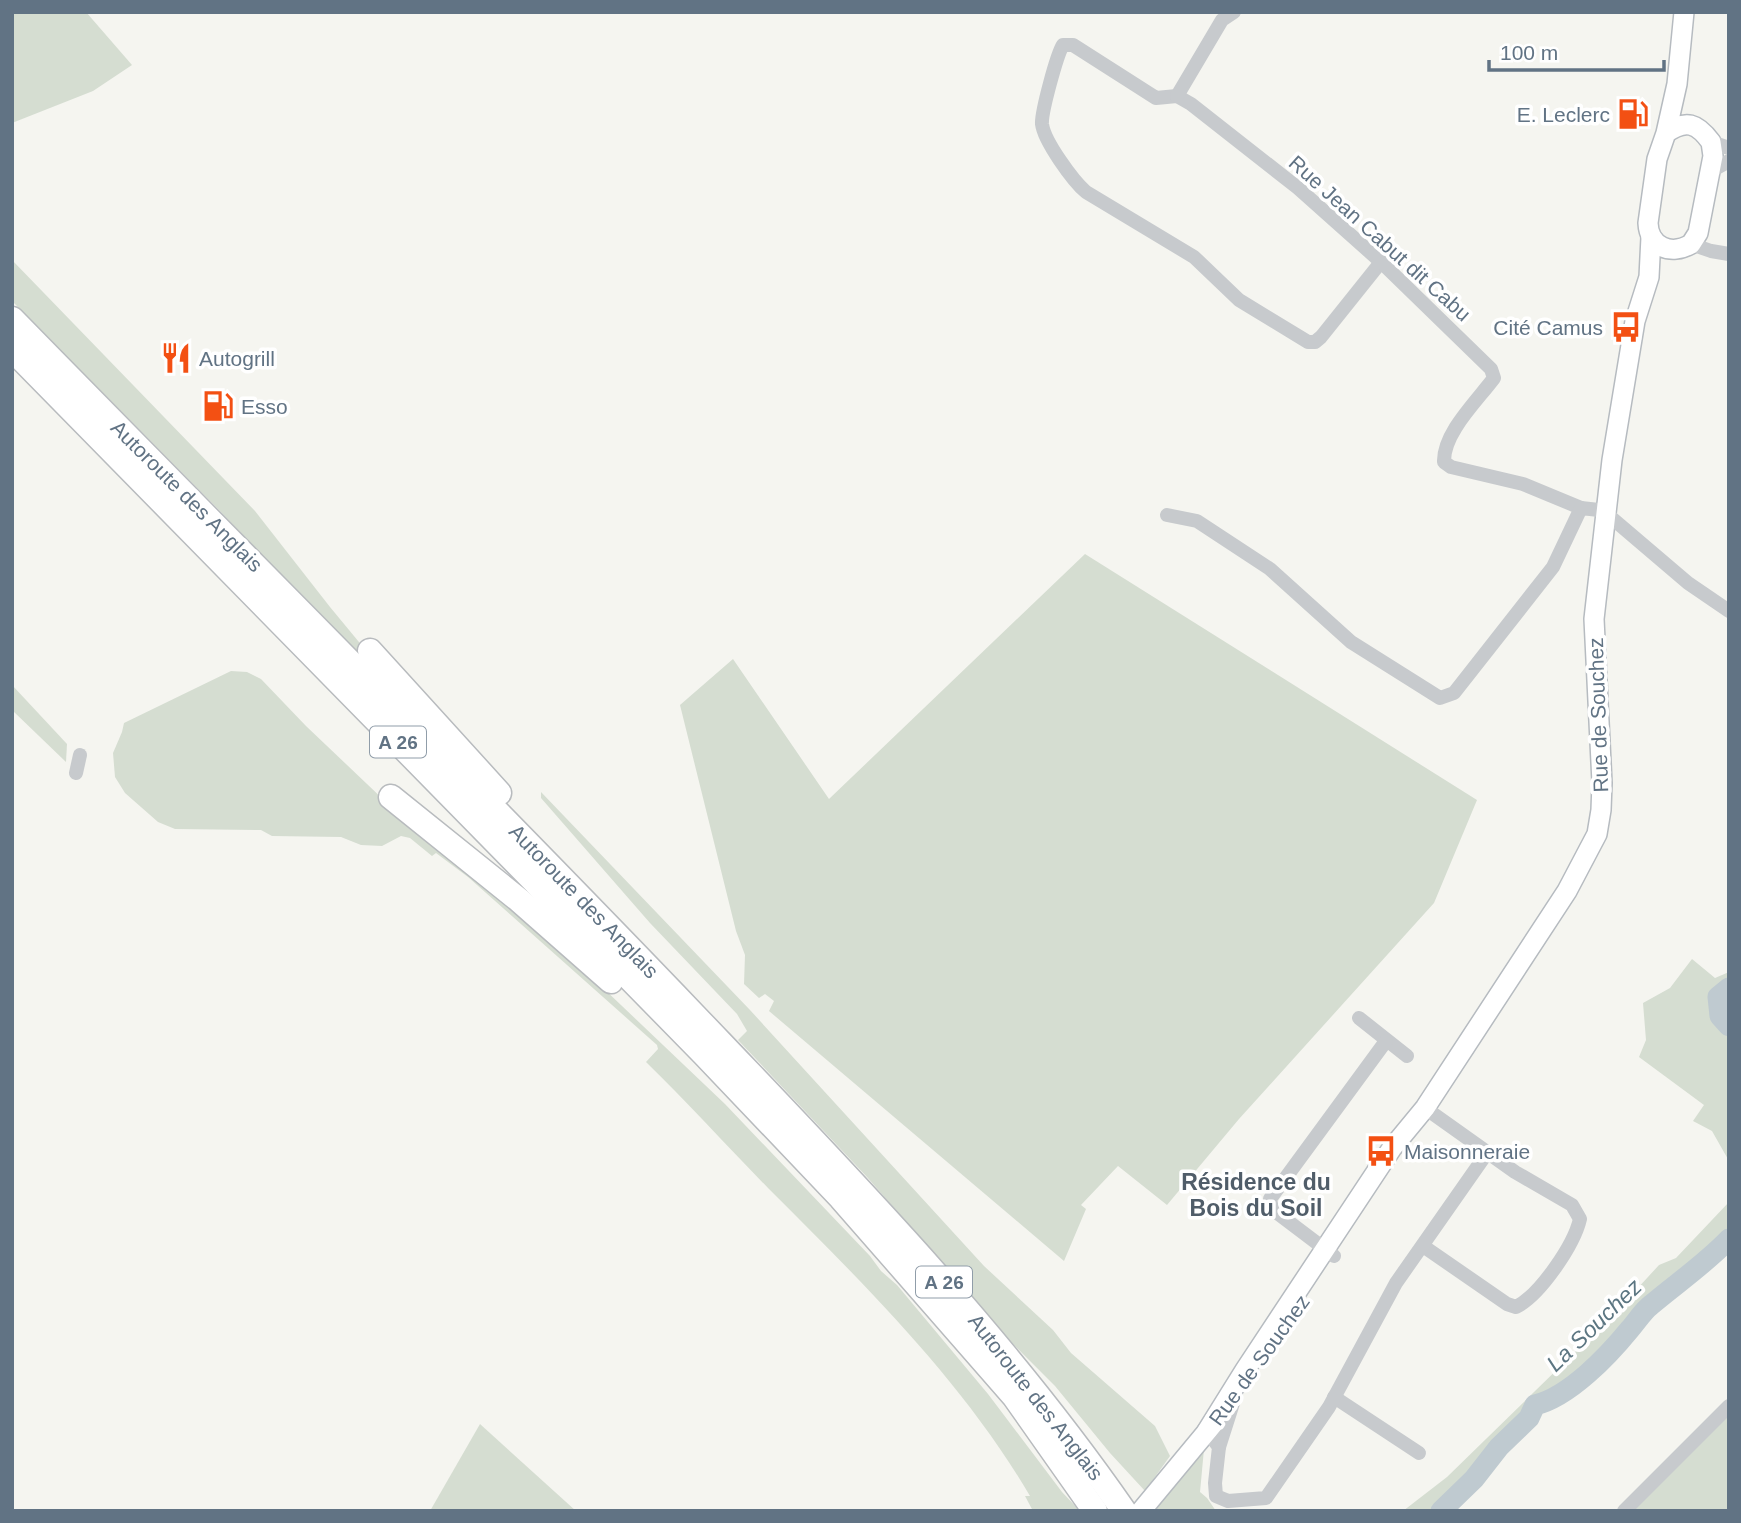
<svg xmlns="http://www.w3.org/2000/svg" width="1741" height="1523" viewBox="0 0 1741 1523" font-family="Arial,sans-serif">
	<rect width="100%" height="100%" fill="#f5f5f0"/>
	<!-- green -->
	<g fill="#d5ddd1">
		<path d="M12,12H86L132,65L93,91L12,123Z"/>
		<path d="M12,260L255,511L330,607L392,682L386,686L217,508L12,301Z"/>
		<path d="M1085,554L1477,800L1434,903L1239,1119L1167,1205L1118,1166L1081,1205L1086,1209L1064,1261L769,1011L774,1001L765,994L759,998L744,984L745,955L736,931L680,705L733,659L829,799Z"/>
		<path d="M231,671L247,672L261,679L306,726L387,803L539,927L725,1104L870,1256L881,1271L897,1285L988,1394L1062,1492L1080,1511H1033L1025,1496H1030C962,1380 863,1283 768,1188C727,1146 688,1103 646,1062L658,1049L657,1045L468,877L436,853L432,856L410,838L401,836L382,846L361,845L341,837L272,836L261,830L175,829L158,822L125,793L115,777L113,753L122,732L124,723Z"/>
		<path d="M12,685L67,744L66,762L12,710Z"/>
		<path d="M541,792L750,1010L984,1266L1053,1330L1071,1353L1155,1426L1170,1456L1145,1491L1110,1453L1055,1386L1011,1342L867,1177L738,1040L747,1031L737,1014L650,923L541,798Z"/>
		<path d="M1692,959L1715,978L1729,972V1161L1712,1131L1693,1121L1704,1105L1639,1057L1646,1040L1643,1003L1670,988Z"/>
		<path d="M1729,1202L1728,1254L1690,1285L1664,1299L1644,1327L1627,1339L1601,1366L1541,1411L1454,1511H1403L1447,1477L1613,1315L1659,1265L1676,1258Z"/>
		<path d="M1729,1414V1511H1631Z"/>
		<path d="M480,1424L576,1511H430Z"/>
		<path d="M1204,1449L1200,1492L1207,1498L1216,1511H1149Z"/>
	</g>
	<g fill="none" stroke-linecap="round" stroke-linejoin="round">
		<!-- river -->
		<g stroke="#bfcad0" stroke-width="21">
			<path d="M1729,988L1718,997L1720,1016L1729,1026"/>
			<path d="M1441,1511L1474,1479L1499,1447L1529,1418L1535,1405C1569,1397 1608,1356 1630,1329C1637,1321 1643,1311 1651,1305C1677,1283 1705,1264 1729,1239"/>
		</g>
		<defs>
			<g id="secondary">
				<path d="M1666,133C1686,119 1697,123 1711,142L1713,156L1698,233L1691,244C1671,256 1649,247 1648,223L1657,159L1666,133L1677,84L1684,12"/>
				<path d="M1207,1431L1245,1370L1392,1148L1425,1108L1567,891L1597,834L1601,810L1602,783L1594,619L1612,460L1635,321L1649,277L1651,237"/>
				<path d="M1141,1511L1214,1423"/>
			</g>
			<g id="motorway">
				<path d="M12,319C239,551 470,781 695,1016C846,1174 999,1331 1124,1511"/>
				<path d="M12,349L704,1054L841,1198L1014,1396L1095,1511"/>
				<path d="M370,651L499,793"/>
				<path d="M391,797L519,900L611,981"/>
			</g>
		</defs>
		<!-- secondary casing -->
		<use href="#secondary" stroke="#b6bbc0" stroke-width="22"/>
		<!-- motorway casing -->
		<use href="#motorway" stroke="#b8bbbe" stroke-width="27"/>
		<!-- minor -->
		<g stroke="#c7cacd" stroke-width="14">
			<path d="M1177,96L1156,98L1073,45H1063C1057,54 1041,113 1042,124C1044,141 1073,181 1086,192L1194,257L1239,300L1308,342H1315L1321,337L1381,262"/>
			<path d="M1177,96L1191,104L1298,188L1381,262L1491,369L1494,378C1477,401 1443,433 1444,462L1451,467L1523,484L1581,508"/>
			<path d="M1177,96L1222,20L1234,12"/>
			<path d="M1711,142L1729,148"/>
			<path d="M1709,172L1729,161"/>
			<path d="M1691,244L1711,251L1729,254"/>
			<path d="M1167,515L1197,521L1270,569L1351,642L1440,698L1454,693L1553,567L1581,508L1599,510L1607,514L1688,583L1729,611"/>
			<path d="M76,773L80,755"/>
			<path d="M1359,1018L1407,1056"/>
			<path d="M1423,1246L1507,1304L1516,1307C1540,1295 1574,1245 1580,1219L1572,1205L1515,1172L1425,1108"/>
			<path d="M1334,1256L1272,1209L1270,1199L1386,1041"/>
			<path d="M1334,1397L1419,1453"/>
			<path d="M1207,1431L1219,1447L1215,1483L1216,1496L1228,1501L1266,1498L1329,1407L1396,1283L1487,1153"/>
			<path d="M1219,1447L1234,1400"/>
			<path d="M1624,1511L1729,1406"/>
		</g>
		<!-- secondary -->
		<use href="#secondary" stroke="#fff" stroke-width="19"/>
		<!-- motorway -->
		<use href="#motorway" stroke="#fff" stroke-width="24"/>
	</g>
	<!-- icons -->
	<defs>
		<symbol id="fuel-bare" viewBox="-9 -9 18 18"><path d="M-5.5-6h7V0h2V4h1.3V-2.5L3-4.5l.8-.8L6-3V5H2.5V1h-1V6h-7ZM-4.2-4.7v3.2H.2V-4.7Z" fill="#f35013" stroke="#fff" stroke-width="2.5" paint-order="stroke"/></symbol>
		<symbol id="bus-bare" viewBox="-9 -9 18 18"><path d="M-5-6H5V4H4V6H2V4H-2V6H-4V4H-5ZM-3.5-4V0h7V-4ZM-3.5 1.2v1.5H-2V1.2ZM2 1.2v1.5H3.5V1.2Z" fill="#f35013" stroke="#fff" stroke-width="2.5" paint-order="stroke"/></symbol>
		<symbol id="restaurant-bare" viewBox="-9 -9 18 18"><path d="M-5-6h1v4h1v-4h1v4h1v-4h1v5L-1.5 .5V6h-2V.5L-5-1ZM5-6V6H3V1.5H1.5Q1.5-4 5-6Z" fill="#f35013" stroke="#fff" stroke-width="2.5" paint-order="stroke"/></symbol>
	</defs>
	<g fill-rule="evenodd">
		<use href="#fuel-bare" x="1611" y="92" width="44" height="44"/>
		<use href="#bus-bare" x="1604" y="305" width="44" height="44"/>
		<use href="#restaurant-bare" x="154" y="336" width="44" height="44"/>
		<use href="#fuel-bare" x="196" y="384" width="44" height="44"/>
		<use href="#bus-bare" x="1359" y="1129" width="44" height="44"/>
	</g>
	<g text-anchor="middle" dominant-baseline="central" stroke-width="7" stroke-linejoin="round" paint-order="stroke">
		<!-- shield labels -->
		<g fill="#fff" stroke="#909da9" stroke-width="2">
			<rect x="370" y="726.5" width="56" height="31" rx="5"/>
			<rect x="916" y="1266.5" width="56" height="31" rx="5"/>
		</g>
		<g font-size="19" font-weight="bold" fill="#617384">
			<text x="398" y="742">A 26</text>
			<text x="944" y="1282">A 26</text>
		</g>
		<!-- poi labels -->
		<g font-size="21" fill="#617384" stroke="#fff" text-anchor="start">
			<text x="1610" y="114" text-anchor="end">E. Leclerc</text>
			<text x="1603" y="327" text-anchor="end">Cité Camus</text>
			<text x="199" y="358">Autogrill</text>
			<text x="241" y="406">Esso</text>
			<text x="1404" y="1151">Maisonneraie</text>
		</g>
		<!-- street labels -->
		<g font-size="21" fill="#617384" stroke="#fff">
			<text transform="translate(1380 238) rotate(42)">Rue Jean Cabut dit Cabu</text>
			<text transform="translate(187 496) rotate(45)">Autoroute des Anglais</text>
			<text transform="translate(1598 715) rotate(-92)">Rue de Souchez</text>
			<text transform="translate(584 901) rotate(46)">Autoroute des Anglais</text>
			<text transform="translate(1259 1360) rotate(-54)">Rue de Souchez</text>
			<text transform="translate(1036 1397) rotate(52)">Autoroute des Anglais</text>
		</g>
		<!-- neighbourhood labels -->
		<g font-size="23" font-weight="bold" fill="#505d69" stroke="#fff">
			<text x="1256" y="1182">Résidence du<tspan x="1256" dy="26">Bois du Soil</tspan></text>
		</g>
		<!-- water labels -->
		<g font-size="23" font-style="italic" fill="#5c7682" stroke="#fff">
			<text transform="translate(1594 1325) rotate(-44)">La Souchez</text>
		</g>
	</g>
	<!-- border -->
	<rect width="1741" height="1523" fill="none" stroke="#617384" stroke-width="28"/>
	<!-- scale -->
	<path d="M1489 60v10h175v-10" fill="none" stroke="#617384" stroke-width="3.5"/>
	<text x="1500" y="60" font-size="21" fill="#617384" stroke="#ffffff" stroke-width="5" paint-order="stroke">100 m</text>
</svg>
